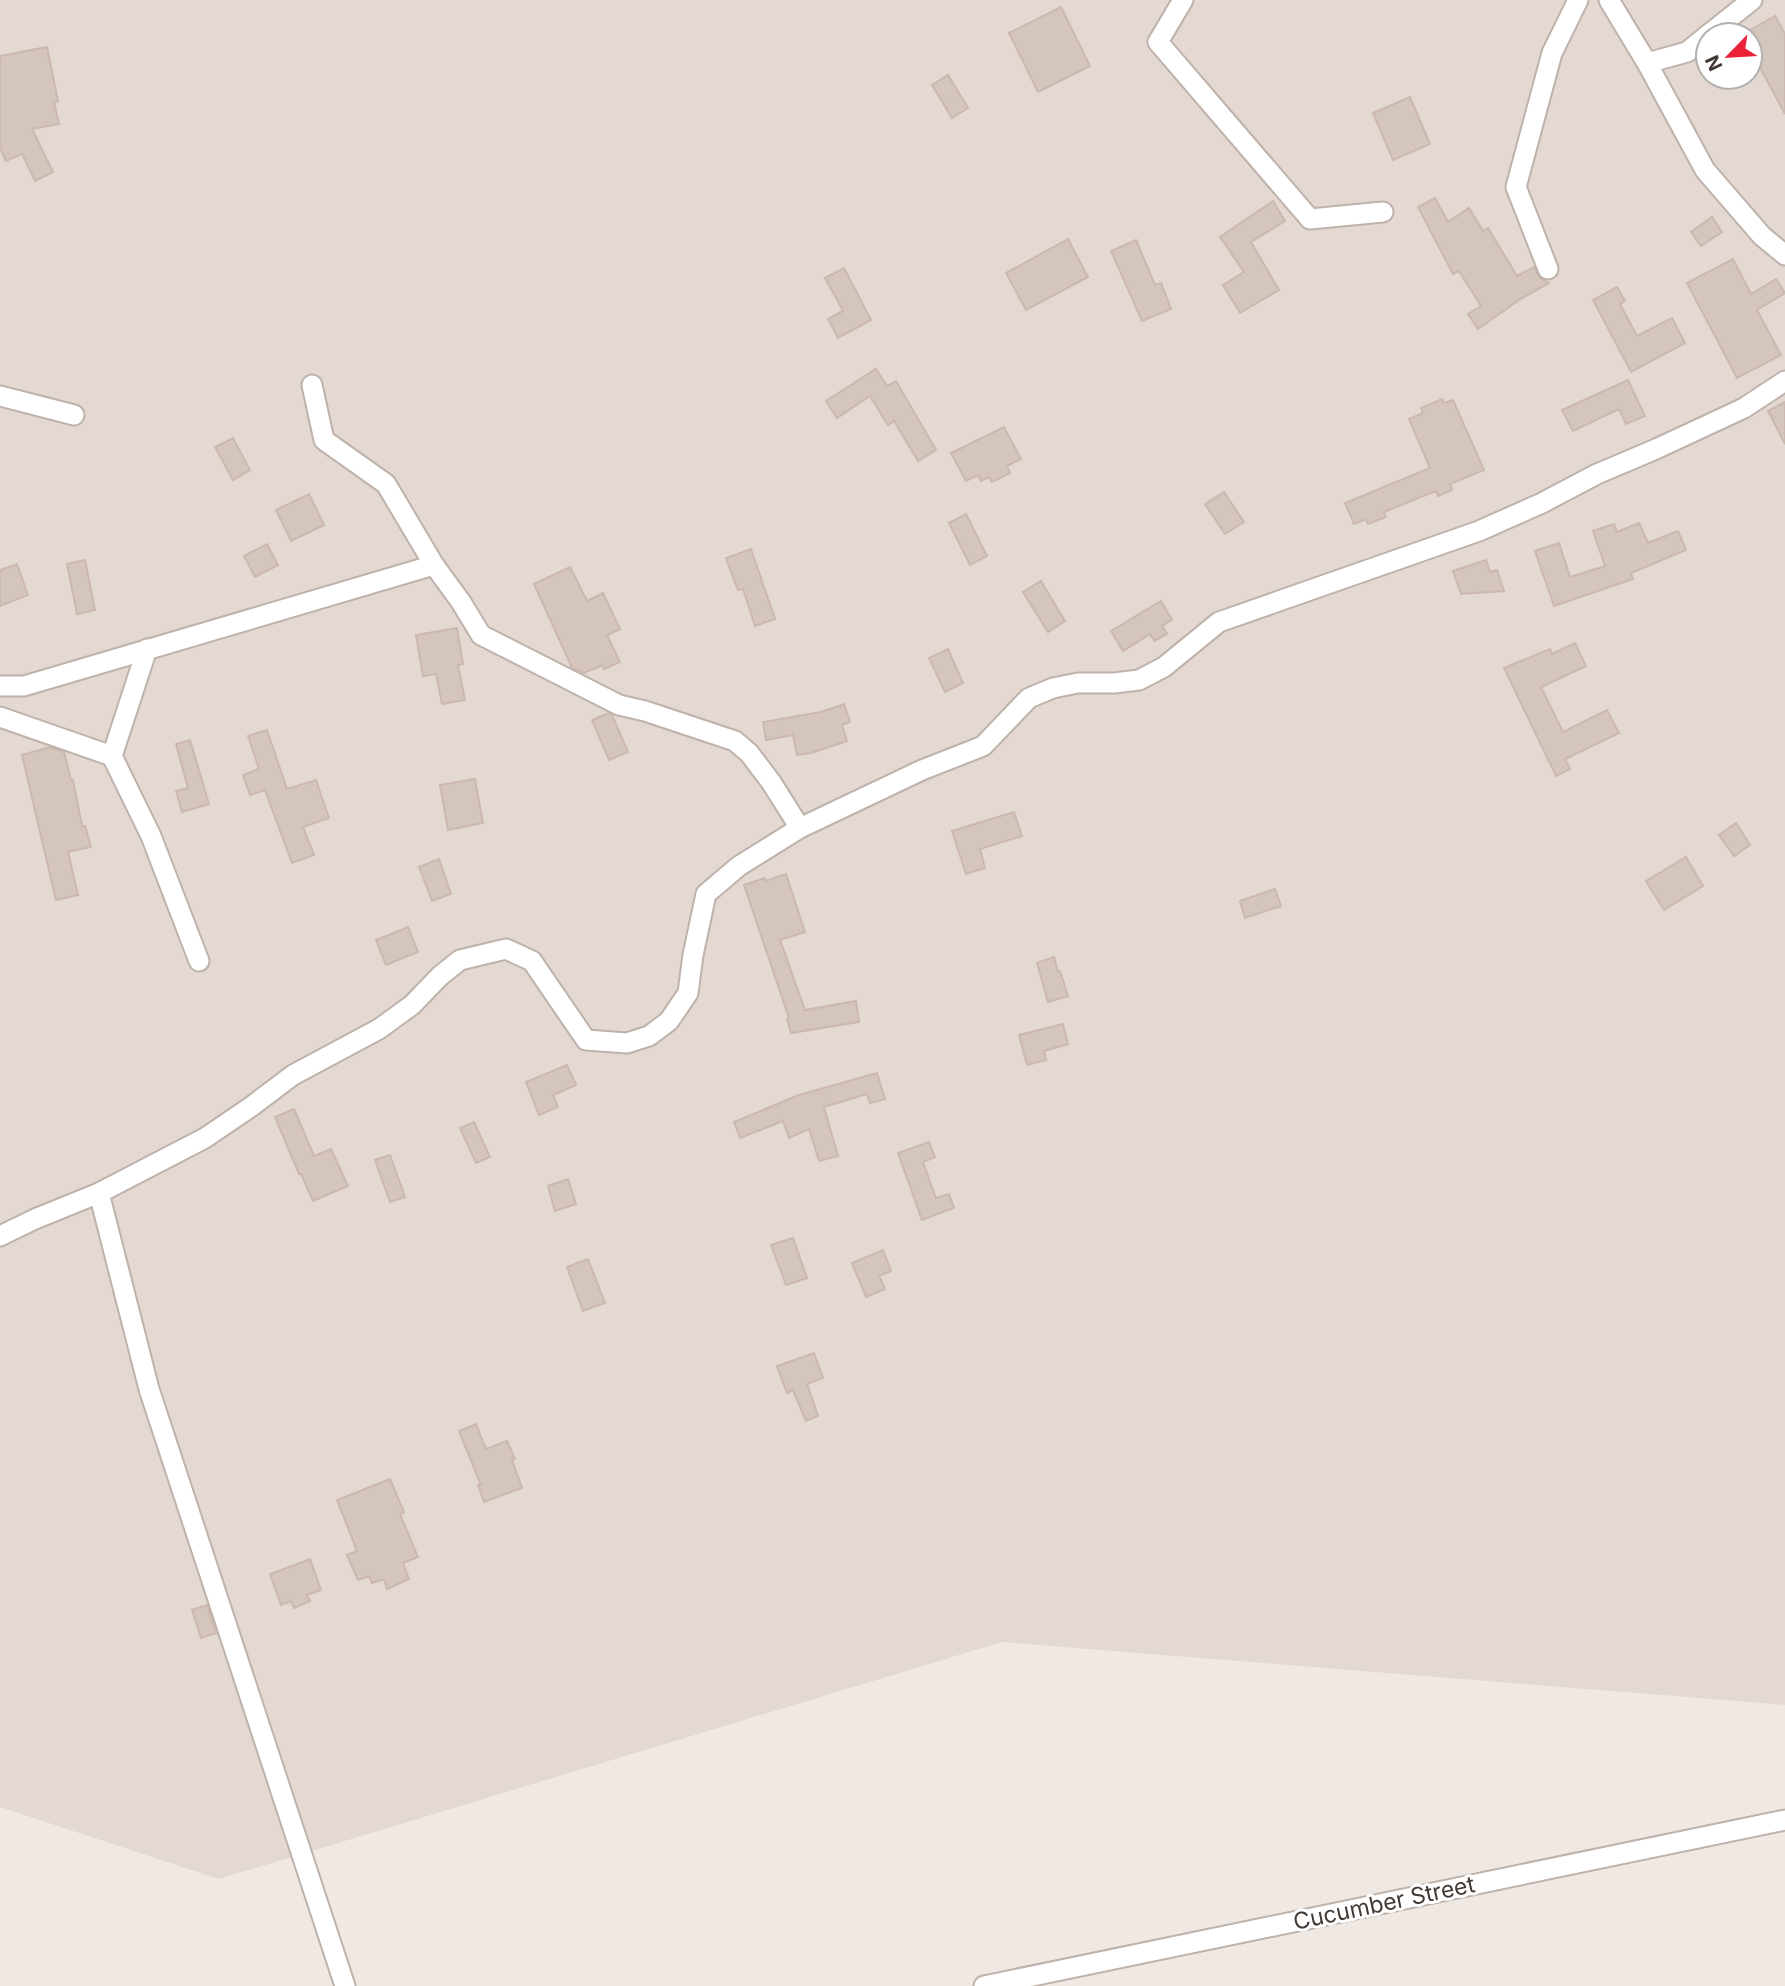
<svg xmlns="http://www.w3.org/2000/svg" width="1785" height="1986" viewBox="0 0 1785 1986" font-family="Inter,sans-serif">
	<rect width="100%" height="100%" fill="#f0e9e3"/>
	<!-- residential -->
	<path fill="#e4d9d2" fill-rule="evenodd" d="M0,0H1785V1705L1002,1642L219,1879L0,1807ZM1708,35H1750V77H1708Z"/>
	<!-- building -->
	<g fill="#d4c5bd" stroke="#cbb8ae" stroke-width="2">
		<path d="M1061,7L1090,66L1038,92L1009,33Z"/>
		<path d="M1775,16L1785,34V114L1750,49V30Z"/>
		<path d="M47,47L58,101L54,102L59,124L32,129L53,172L35,181L22,154L6,161L0,148V56Z"/>
		<path d="M948,75L968,108L952,118L932,85Z"/>
		<path d="M1410,97L1430,144L1393,160L1373,113Z"/>
		<path d="M1435,198L1448,222L1469,208L1483,231L1488,228L1517,276L1534,267L1540,278L1549,283L1519,300L1478,329L1468,314L1481,306L1459,271L1453,274L1418,207Z"/>
		<path d="M1273,201L1285,221L1251,242L1279,290L1240,313L1223,285L1244,272L1220,237Z"/>
		<path d="M1712,217L1722,232L1701,246L1691,232Z"/>
		<path d="M1068,239L1088,277L1026,310L1006,273Z"/>
		<path d="M1136,240L1155,285L1161,283L1171,309L1142,321L1111,251Z"/>
		<path d="M1733,259L1751,294L1776,279L1785,293L1757,310L1781,355L1737,378L1687,283Z"/>
		<path d="M844,268L871,320L838,338L828,319L843,311L825,278Z"/>
		<path d="M1617,287L1625,301L1620,304L1637,336L1672,318L1685,343L1631,372L1593,300Z"/>
		<path d="M876,369L887,386L896,381L936,450L918,461L894,421L888,425L870,396L837,418L826,401Z"/>
		<path d="M1628,380L1645,416L1626,424L1619,409L1573,431L1562,410Z"/>
		<path d="M1442,399L1444,403L1453,400L1484,470L1450,484L1452,490L1438,496L1436,491L1384,512L1386,517L1368,524L1366,519L1354,524L1345,503L1430,468L1409,419L1423,413L1421,408Z"/>
		<path d="M1785,402V444L1768,411Z"/>
		<path d="M1004,427L1021,459L1007,466L1010,473L992,482L989,477L981,481L978,475L966,481L951,453Z"/>
		<path d="M233,438L250,470L233,480L215,447Z"/>
		<path d="M1224,492L1244,522L1225,534L1205,504Z"/>
		<path d="M309,494L324,525L291,541L276,510Z"/>
		<path d="M966,514L987,556L970,565L949,523Z"/>
		<path d="M1639,523L1648,543L1678,531L1686,550L1631,573L1633,579L1554,606L1535,551L1559,543L1570,577L1605,566L1593,531L1614,524L1617,532Z"/>
		<path d="M267,544L278,565L255,577L244,556Z"/>
		<path d="M751,549L775,619L755,626L743,589L738,590L726,558Z"/>
		<path d="M85,560L95,610L77,614L67,564Z"/>
		<path d="M1486,560L1490,572L1497,570L1504,591L1461,594L1453,571Z"/>
		<path d="M17,564L28,595L0,606V570Z"/>
		<path d="M570,567L587,601L603,593L620,629L607,635L620,662L604,669L603,665L584,673L572,668L534,584Z"/>
		<path d="M1041,581L1065,621L1048,632L1023,592Z"/>
		<path d="M1161,601L1172,620L1162,626L1167,634L1154,641L1150,634L1123,651L1111,631Z"/>
		<path d="M457,628L463,664L458,665L465,700L442,704L436,674L423,676L416,635Z"/>
		<path d="M1575,643L1586,666L1541,687L1563,732L1607,710L1619,733L1565,759L1570,769L1556,776L1504,668L1550,649L1552,654Z"/>
		<path d="M948,649L963,683L945,692L929,658Z"/>
		<path d="M844,704L850,722L842,725L847,741L811,753L797,755L793,735L766,740L763,722L821,712Z"/>
		<path d="M609,713L612,715L628,752L609,760L592,720Z"/>
		<path d="M267,730L287,789L316,780L329,818L303,827L314,855L292,863L265,790L250,795L243,775L259,769L248,736Z"/>
		<path d="M190,740L209,804L182,812L176,791L188,788L176,744Z"/>
		<path d="M50,747L64,752L71,780H73L82,826H85L91,847L68,852L78,895L56,900L22,755Z"/>
		<path d="M475,779L483,823L448,830L440,785Z"/>
		<path d="M1014,812L1022,836L980,849L985,868L966,874L952,831Z"/>
		<path d="M1736,823L1750,845L1734,856L1719,835Z"/>
		<path d="M1686,857L1703,886L1664,910L1646,881Z"/>
		<path d="M439,859L451,894L432,901L419,867Z"/>
		<path d="M786,874L805,932L780,940L805,1010L856,1001L859,1022L791,1033L787,1019L789,1018L744,885L765,878L766,881Z"/>
		<path d="M1275,889L1281,906L1245,918L1240,901Z"/>
		<path d="M408,927L418,952L386,965L376,940Z"/>
		<path d="M1054,957L1058,972L1060,971L1068,996L1048,1002L1037,963Z"/>
		<path d="M1063,1024L1068,1044L1044,1051L1046,1060L1027,1065L1019,1035Z"/>
		<path d="M567,1065L576,1085L553,1095L558,1107L539,1115L526,1082Z"/>
		<path d="M877,1073L885,1099L870,1103L867,1094L824,1107L838,1156L819,1161L809,1129L789,1138L783,1121L740,1138L734,1122L799,1095Z"/>
		<path d="M294,1109L314,1156L331,1149L348,1186L313,1201L301,1174H299L275,1117Z"/>
		<path d="M474,1122L490,1157L476,1163L460,1128Z"/>
		<path d="M929,1142L935,1157L923,1162L936,1198L949,1194L954,1208L922,1220L898,1153Z"/>
		<path d="M390,1155L405,1197L390,1202L375,1160Z"/>
		<path d="M568,1179L576,1204L555,1211L548,1186Z"/>
		<path d="M793,1238L807,1278L786,1285L771,1245Z"/>
		<path d="M883,1250L891,1271L879,1276L885,1289L866,1297L852,1263Z"/>
		<path d="M588,1259L605,1303L583,1311L567,1267Z"/>
		<path d="M814,1353L823,1378L807,1384L818,1416L806,1421L793,1390L787,1393L777,1366Z"/>
		<path d="M476,1424L486,1449L507,1441L515,1459L512,1460L522,1488L484,1502L478,1485H481L459,1431Z"/>
		<path d="M390,1479L404,1512L400,1514L418,1557L403,1563L409,1579L387,1589L384,1579L372,1583L369,1576L358,1580L347,1555L357,1551L337,1500Z"/>
		<path d="M310,1559L321,1590L307,1595L310,1601L294,1608L291,1601L281,1605L270,1574Z"/>
		<path d="M207,1605L216,1633L201,1638L192,1610Z"/>
	</g>
	<g fill="none" stroke-linecap="round" stroke-linejoin="round">
		<defs>
			<g id="minor">
				<path d="M1183,0L1158,42L1310,219L1383,212"/>
				<path d="M1609,0L1647,63L1705,170L1762,236L1785,255"/>
				<path d="M1708,35L1752,0"/>
				<path d="M1647,63L1687,52L1708,35"/>
				<path d="M1548,269L1516,187L1552,53L1578,0"/>
				<path d="M312,385L324,440L386,484L434,565L461,602L481,635L619,705L645,711L735,741L749,753L771,782L800,828"/>
				<path d="M0,396L74,415"/>
				<path d="M147,649L112,756L151,836L199,961"/>
				<path d="M0,686H24L434,565"/>
				<path d="M0,717L112,756"/>
				<path d="M99,1193L149,1389L345,1986"/>
				<path d="M0,1236L35,1219L99,1193L205,1138L252,1106L293,1075L379,1029L412,1005L440,976L460,960L506,949L532,961L586,1040L627,1043L649,1036L669,1021L688,993L693,955L706,894L739,866L800,828L922,770L983,746L1029,698L1053,688L1078,683H1114L1139,680L1164,667L1219,622L1479,531L1542,503L1597,474L1656,449L1744,408L1785,381"/>
				<path d="M984,1986L1785,1820"/>
			</g>
		</defs>
		<!-- minor casing -->
		<use href="#minor" stroke="#beb2aa" stroke-width="23"/>
		<!-- minor -->
		<use href="#minor" stroke="#fff" stroke-width="19"/>
	</g>
	<g text-anchor="middle" dominant-baseline="central" stroke-width="6" stroke-linejoin="round" paint-order="stroke">
		<!-- street labels -->
		<g font-size="23" fill="#423934" stroke="#fff">
			<text transform="translate(1384 1903) rotate(-12)">Cucumber Street</text>
		</g>
	</g>
	<!-- north arrow -->
	<g transform="translate(1729 56) rotate(245)"><circle r="33" fill="#ffffff" stroke="#b3b0ae" stroke-width="2"/>
	<path d="M0-5L12 26L0 18L-12 26Z" fill="#ea2137"/>
	<text y="-10" font-size="19" font-weight="bold" text-anchor="middle" fill="#423934">N</text>
	</g>
</svg>
